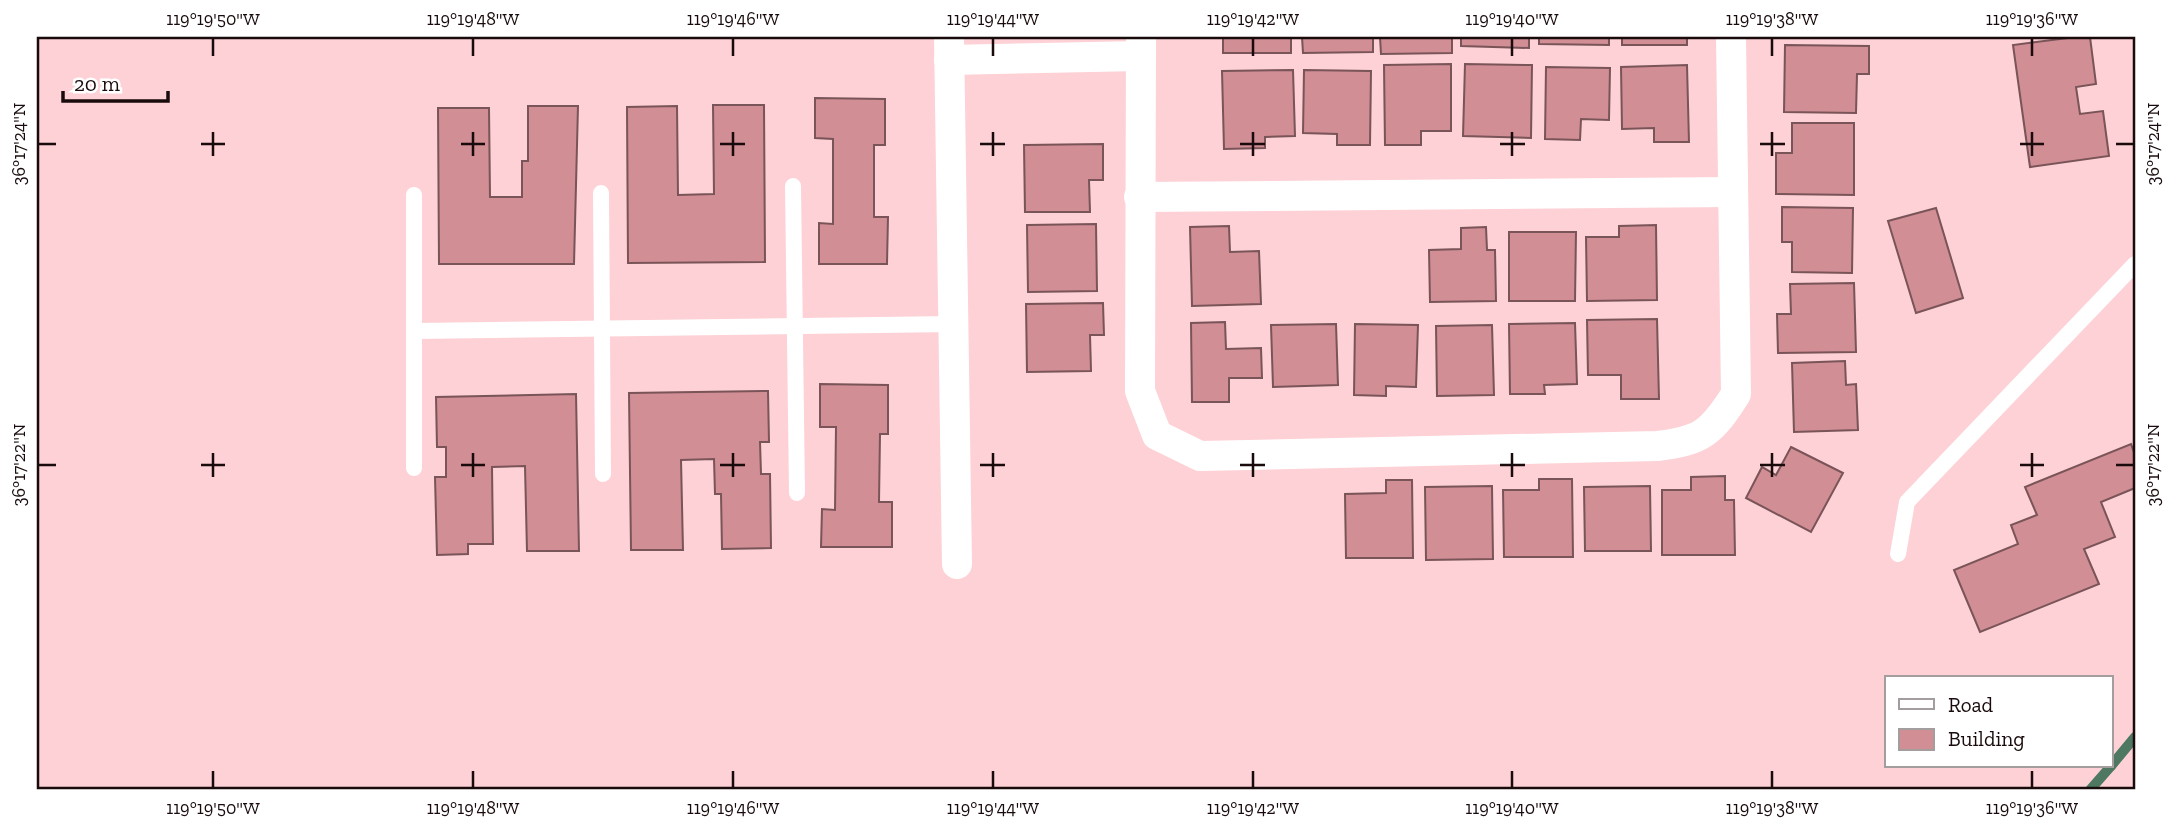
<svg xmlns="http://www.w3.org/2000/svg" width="2172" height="827" viewBox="0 0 2172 827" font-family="'Zilla Slab',serif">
	<rect width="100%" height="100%" fill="#fdd1d5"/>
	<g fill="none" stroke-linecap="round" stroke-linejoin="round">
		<!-- stream -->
		<g stroke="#4e7862" stroke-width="10">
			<path d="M2111,766L2135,737"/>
			<path d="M2090,790L2111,766"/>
		</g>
	</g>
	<!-- building -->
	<g fill="#d18e95" stroke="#795458" stroke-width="2">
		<rect x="1223" y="37" width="68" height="16"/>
		<path d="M1302,37H1373V52L1303,53Z"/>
		<path d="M1380,37H1452V53L1381,54Z"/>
		<path d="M1461,37H1529V48L1461,46Z"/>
		<path d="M1539,37H1609V45L1539,44Z"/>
		<rect x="1622" y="37" width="65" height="8"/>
		<path d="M2076,37H2090L2096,84L2076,87L2080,114L2103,111L2109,156L2030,167L2013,45Z"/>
		<path d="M1785,45L1869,46V74H1857L1856,113L1784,112Z"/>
		<path d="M1451,64V131H1421V145H1385L1384,65Z"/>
		<path d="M1465,64L1532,65L1531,138L1463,136Z"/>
		<path d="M1687,65L1689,142H1654V128L1622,129L1621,67Z"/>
		<path d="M1546,67L1610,68L1609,120L1581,119L1580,140L1545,139Z"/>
		<path d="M1293,70L1295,136L1265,137V148L1224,149L1222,71Z"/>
		<path d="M1304,70L1371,71L1370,145H1337V134L1303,133Z"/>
		<path d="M815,98L885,99V145H874V217H888L887,264H819V223L833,224V139L815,138Z"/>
		<path d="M713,105H764L765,262L628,263L627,107L677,106L678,195L714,194Z"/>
		<path d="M528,106H578L574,264H439L438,108H489L490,197H522V161H528Z"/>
		<path d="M1792,123H1854V195L1776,194V153H1792Z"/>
		<path d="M1103,144V180H1089L1090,212H1025L1024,145Z"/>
		<path d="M1782,207L1853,208L1852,273L1792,272V242H1782Z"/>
		<path d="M1936,208L1963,298L1916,313L1888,221Z"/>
		<path d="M1096,224L1097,291L1028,292L1027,225Z"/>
		<path d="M1656,225L1657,300L1587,301L1586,237H1619V226Z"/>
		<path d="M1229,226L1230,252L1259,251L1261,304L1192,306L1190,227Z"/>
		<path d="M1486,227L1487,250H1495L1496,301L1430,302L1429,250L1461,249V228Z"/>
		<path d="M1509,232H1576L1575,301H1509Z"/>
		<path d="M1854,283L1856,352L1778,353L1777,314H1791L1790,284Z"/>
		<path d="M1103,303L1104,335H1090L1091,371L1027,372L1026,304Z"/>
		<path d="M1657,319L1659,399H1621V375H1588L1587,320Z"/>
		<path d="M1225,322L1226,349L1261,348L1262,378H1229V402H1192L1191,323Z"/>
		<path d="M1575,323L1577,384L1544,385L1545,394H1510L1509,324Z"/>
		<path d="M1336,324L1338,385L1273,387L1271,325Z"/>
		<path d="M1355,324L1418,325L1416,387L1386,386V396L1354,395Z"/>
		<path d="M1492,325L1494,395L1437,396L1436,326Z"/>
		<path d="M1845,361L1846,385L1856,384L1858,430L1794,432L1792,363Z"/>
		<path d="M820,384L888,385V434H880L879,502H892V547H821L822,509L835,510L836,427H820Z"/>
		<path d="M768,391L769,442H760L761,474H770L771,548L722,549L721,494H715L714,459L681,460L683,550H631L629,393Z"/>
		<path d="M576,394L579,551H527L525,466L492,467L493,544H468V554L437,555L435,477H446V447H437L436,397Z"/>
		<path d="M2131,444L2135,455V488L2101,502L2115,537L2084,549L2099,584L1980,632L1954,570L2018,544L2011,525L2037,515L2025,487Z"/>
		<path d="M1791,447L1843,473L1811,532L1746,498L1762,467L1776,475Z"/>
		<path d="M1725,476V500H1734L1735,555H1662V490H1691V477Z"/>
		<path d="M1539,479H1572L1573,557H1504L1503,490H1539Z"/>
		<path d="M1386,480H1412L1413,558H1346L1345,494L1386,493Z"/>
		<path d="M1492,486L1493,559L1426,560L1425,487Z"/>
		<path d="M1650,486L1651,551H1585L1584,487Z"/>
	</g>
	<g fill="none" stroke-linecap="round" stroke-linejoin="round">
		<!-- service -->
		<g stroke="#fff" stroke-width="16">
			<path d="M793,186L797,493"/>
			<path d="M601,193L603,474"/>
			<path d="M415,331L954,324"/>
			<path d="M414,468V195"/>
			<path d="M1898,554L1907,502L2135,264"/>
		</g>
		<!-- minor -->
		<g stroke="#fff" stroke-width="30">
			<path d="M949,37L957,564"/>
			<path d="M1141,37L1140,391L1157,435L1200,456L1657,446C1702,441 1712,432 1736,394L1731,37"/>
			<path d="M949,60L1141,56"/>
			<path d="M1139,197L1733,192"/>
		</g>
	</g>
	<!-- ticks -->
	<path fill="none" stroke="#190b0c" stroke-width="2.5" d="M213,38V56M473,38V56M733,38V56M993,38V56M1253,38V56M1512,38V56M1772,38V56M2032,38V56M213,132V156M473,132V156M733,132V156M993,132V156M1253,132V156M1512,132V156M1772,132V156M2032,132V156M38,144H56M201,144H225M461,144H485M720,144H745M980,144H1005M1240,144H1265M1500,144H1525M1760,144H1785M2020,144H2044M2116,144H2134M213,453V477M473,453V477M733,453V477M993,453V477M1253,453V477M1512,453V477M1772,453V477M2032,453V477M38,465H56M201,465H225M461,465H485M720,465H745M980,465H1005M1240,465H1265M1500,465H1525M1760,465H1785M2020,465H2044M2116,465H2134M213,771V788M473,771V788M733,771V788M993,771V788M1253,771V788M1512,771V788M1772,771V788M2032,771V788"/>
	<!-- border -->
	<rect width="2172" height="827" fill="none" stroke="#ffffff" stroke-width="77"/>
	<!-- legend -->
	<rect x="1885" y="676" width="228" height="91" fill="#ffffff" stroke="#a39d9e" stroke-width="2"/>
	<rect x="1899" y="699" width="35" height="10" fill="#ffffff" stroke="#a39d9e" stroke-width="2"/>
	<text x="1948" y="712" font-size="21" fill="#190b0c">Road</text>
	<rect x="1899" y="729" width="35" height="21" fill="#d18e95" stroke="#a39d9e" stroke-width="2"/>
	<text x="1948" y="746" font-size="21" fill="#190b0c">Building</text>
	<!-- scale -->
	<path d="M63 91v10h105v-10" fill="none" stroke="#190b0c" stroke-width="3.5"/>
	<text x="74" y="91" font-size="21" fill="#190b0c" stroke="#ffffff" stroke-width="5" paint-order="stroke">20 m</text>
	<rect x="38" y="38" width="2096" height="750" fill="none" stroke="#190b0c" stroke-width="2.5"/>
	<g font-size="18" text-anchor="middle" fill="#190b0c">
		<text x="213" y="25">119°19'50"W</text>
		<text x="473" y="25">119°19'48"W</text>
		<text x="733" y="25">119°19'46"W</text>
		<text x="993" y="25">119°19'44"W</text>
		<text x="1253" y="25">119°19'42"W</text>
		<text x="1512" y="25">119°19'40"W</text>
		<text x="1772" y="25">119°19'38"W</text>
		<text x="2032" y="25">119°19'36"W</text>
		<text transform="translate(19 144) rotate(-90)" y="6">36°17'24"N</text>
		<text transform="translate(2153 144) rotate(-90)" y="6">36°17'24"N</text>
		<text transform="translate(19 465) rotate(-90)" y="6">36°17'22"N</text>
		<text transform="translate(2153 465) rotate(-90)" y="6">36°17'22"N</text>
		<text x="213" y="814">119°19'50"W</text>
		<text x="473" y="814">119°19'48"W</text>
		<text x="733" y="814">119°19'46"W</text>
		<text x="993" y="814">119°19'44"W</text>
		<text x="1253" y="814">119°19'42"W</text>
		<text x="1512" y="814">119°19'40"W</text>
		<text x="1772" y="814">119°19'38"W</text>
		<text x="2032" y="814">119°19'36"W</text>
	</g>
</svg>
